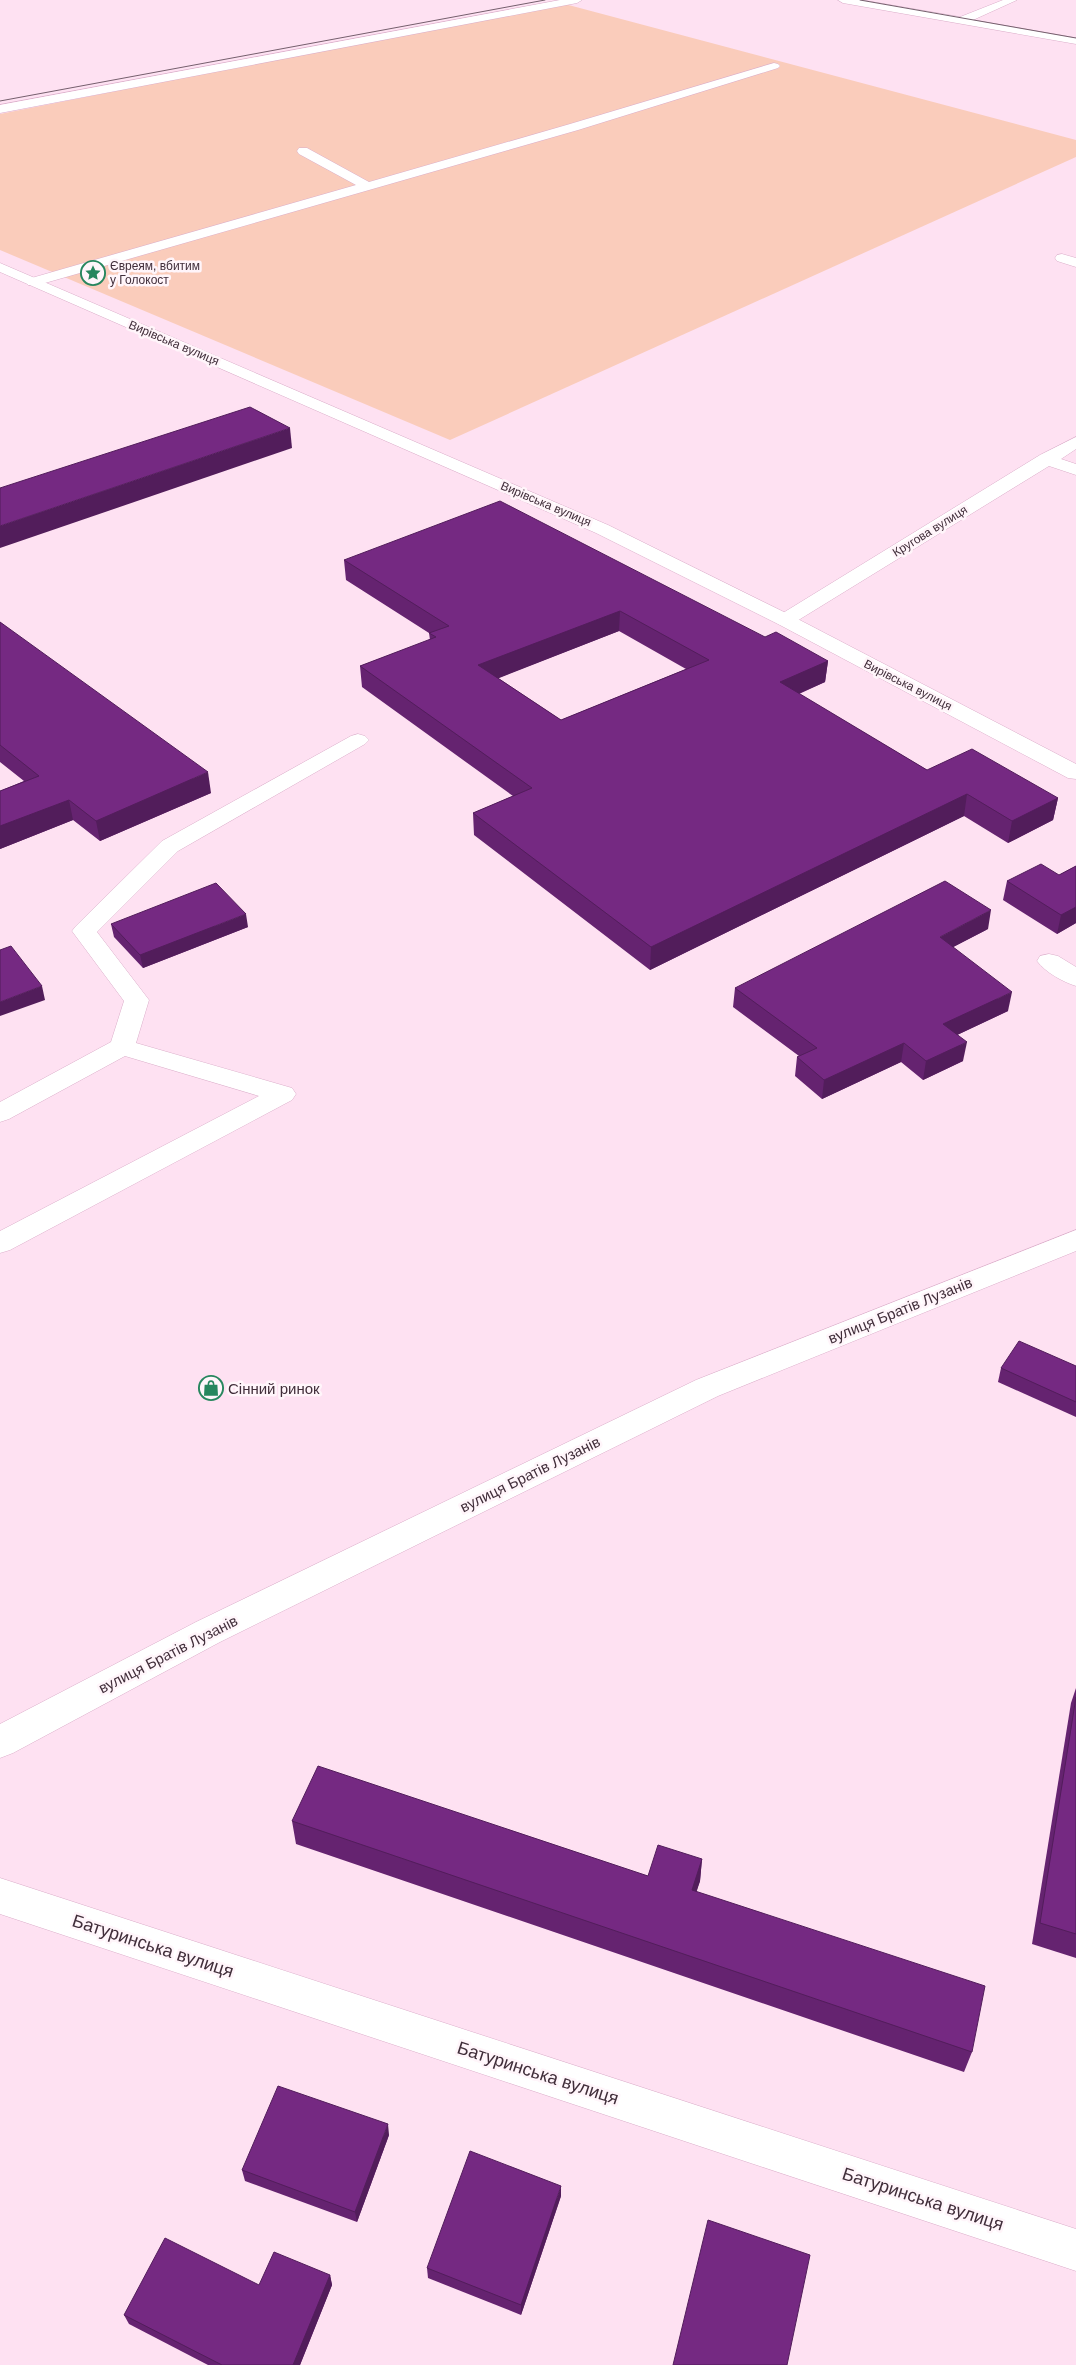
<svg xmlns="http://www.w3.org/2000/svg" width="1076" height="2365" viewBox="0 0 1076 2365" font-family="Helvetica,sans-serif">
	<rect width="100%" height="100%" fill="#fee1f2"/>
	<!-- green -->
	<path fill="#faccbb" d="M561,3L1076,140V157L450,440L0,250V114Z"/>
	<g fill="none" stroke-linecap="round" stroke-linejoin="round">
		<defs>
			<g id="minor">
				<path d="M560,0H582L577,3L0,113V105Z"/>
				<path d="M838,0H861L960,17L1003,0H1017L973,20L1076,38V44L843,3Z"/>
				<path d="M774,63L778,64L780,66L778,68L578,130L38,285H28L26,282L28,279L356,185L299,154L297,151L299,148H307L369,182L570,124Z"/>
				<path d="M1062,254L1076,258V267L1057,261L1055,258L1057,255Z"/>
				<path d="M1076,437V449L1061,459L1076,464V475L1049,466L792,624L785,626L778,624L775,620L778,616L1040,455Z"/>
				<path d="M358,734L365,736L369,740L365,744L178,851L97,932L149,1000L136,1043L292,1088L296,1094L292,1100L10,1250L0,1253V1231L259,1096L125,1056L9,1119L0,1122V1102L111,1042L124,1001L72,931L76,926L162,841L351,736Z"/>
				<path d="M1049,954L1058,956L1076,967V986C1063,982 1045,972 1037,961L1040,956Z"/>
				<path d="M0,1878L1076,2229V2271L0,1914Z"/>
			</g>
			<g id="major">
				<path d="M0,263L608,525L792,616L1076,764V779L1068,778L778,624L596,533L0,272Z"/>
				<path d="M1076,1230V1251L718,1396L220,1642L13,1753L0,1758V1724L196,1622L696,1380Z"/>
			</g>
		</defs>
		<!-- minor casing -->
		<use href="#minor" stroke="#dbaeca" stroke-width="1"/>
		<!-- major casing -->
		<use href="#major" stroke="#dbaeca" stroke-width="1"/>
		<!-- minor -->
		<use href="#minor" fill="#fff" fill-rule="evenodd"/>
		<!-- major -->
		<use href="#major" fill="#fff" fill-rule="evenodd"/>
		<!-- tram -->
		<g stroke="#755f6d" stroke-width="1">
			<path d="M860,0L1076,38"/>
			<path d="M0,101L545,0"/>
		</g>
	</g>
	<!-- wall -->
	<g fill="#652370" fill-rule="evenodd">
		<path d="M344,560L765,637L828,661L825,682L799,694L927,770L1058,798L1053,820L1008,843L964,816L650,970L474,835L473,813L513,796L362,687L360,666L430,640L429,633L346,580ZM619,631L686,669L561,720L498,678Z"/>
		<path d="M0,622L211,793L100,841L73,820L0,849V791L24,781L0,762Z"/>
		<path d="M1076,866V923L1057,934L1003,900L1007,881L1059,875Z"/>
		<path d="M111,924L248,927L143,968L114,937Z"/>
		<path d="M988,929L953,947L1008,1011L957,1035L963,1061L923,1080L901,1062L822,1099L795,1076L797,1057L799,1056L733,1007L735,988Z"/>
		<path d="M1076,1366V1417L998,1382L1001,1368Z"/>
		<path d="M1076,1688V1958L1032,1944L1071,1703Z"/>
		<path d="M292,1821L648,1876L702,1859L700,1881L696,1892L972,2052L964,2072L296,1844Z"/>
		<path d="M389,2135L357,2222L245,2181L242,2170Z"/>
		<path d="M561,2196L521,2315L428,2278L427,2268Z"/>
		<path d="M330,2275L332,2285L300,2365H208L129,2324L124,2315L259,2285Z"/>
	</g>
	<!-- shaded-wall -->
	<g fill="#521d5b">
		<path d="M290,428L292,448L0,548V526Z"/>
		<path d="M620,611L619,631L479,686L478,665Z"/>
		<path d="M828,661L825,682L777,703L780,682Z"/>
		<path d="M208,772L211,793L100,841L96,821Z"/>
		<path d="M967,794L964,816L650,970L651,947Z"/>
		<path d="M1058,798L1053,820L1008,843L1012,821Z"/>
		<path d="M69,800L73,820L0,849V826Z"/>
		<path d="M1076,907V923L1057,934L1061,915Z"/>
		<path d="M991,910L988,929L936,956L940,937Z"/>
		<path d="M246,914L248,927L143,968L140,955Z"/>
		<path d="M42,986L45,1000L0,1016V1002Z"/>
		<path d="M1012,992L1008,1011L940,1043L943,1024Z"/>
		<path d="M967,1042L963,1061L923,1080L926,1061Z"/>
		<path d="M904,1043L901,1062L822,1099L824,1080Z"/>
		<path d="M702,1859L700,1881L690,1912L692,1890Z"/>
		<path d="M388,2124L389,2135L357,2222L355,2212Z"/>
		<path d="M561,2186V2196L521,2315V2305Z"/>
		<path d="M330,2275L332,2285L300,2365H293Z"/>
	</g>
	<!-- building -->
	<g fill="#752982" stroke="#521d5b" fill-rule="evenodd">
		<path d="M250,407L290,428L0,526V488Z"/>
		<path d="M500,501L765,637L776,632L828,661L780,682L927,770L972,749L1058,798L1012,821L967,794L651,947L473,813L532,788L360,666L436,637L429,633L449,626L344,560ZM620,611L709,660L561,720L478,665Z"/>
		<path d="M0,622L208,772L96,821L69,800L0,826V791L39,776L0,745Z"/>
		<path d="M1041,864L1059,875L1076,866V907L1061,915L1007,881Z"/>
		<path d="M945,881L991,910L940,937L1012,992L943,1024L967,1042L926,1061L904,1043L824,1080L797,1057L817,1048L735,988Z"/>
		<path d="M216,883L246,914L140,955L111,924Z"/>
		<path d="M11,946L42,986L0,1002V950Z"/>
		<path d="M1019,1341L1076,1366V1402L1001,1368Z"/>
		<path d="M1076,1697V1934L1040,1923Z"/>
		<path d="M318,1766L648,1876L658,1845L702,1859L692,1890L985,1986L972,2052L292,1821Z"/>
		<path d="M278,2086L388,2124L355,2212L242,2170Z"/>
		<path d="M470,2151L561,2186L521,2305L427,2268Z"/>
		<path d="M708,2220L810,2255L787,2365H673Z"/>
		<path d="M165,2238L259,2285L274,2252L330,2275L293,2365H222L124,2315Z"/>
	</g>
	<!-- icons -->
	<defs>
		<symbol id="sight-ring" viewBox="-11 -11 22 22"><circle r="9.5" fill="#fff5fa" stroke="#27865e" stroke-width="1.5"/><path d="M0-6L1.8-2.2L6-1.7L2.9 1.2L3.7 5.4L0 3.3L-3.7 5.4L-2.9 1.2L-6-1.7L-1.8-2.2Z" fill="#27865e"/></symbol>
		<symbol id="shop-ring" viewBox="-11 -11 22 22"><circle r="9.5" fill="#fff5fa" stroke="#27865e" stroke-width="1.5"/><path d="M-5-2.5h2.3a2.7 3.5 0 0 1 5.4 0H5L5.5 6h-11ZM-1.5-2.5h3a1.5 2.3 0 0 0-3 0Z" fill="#27865e"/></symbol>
	</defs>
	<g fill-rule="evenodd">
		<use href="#sight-ring" x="79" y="259" width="28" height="28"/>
		<use href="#shop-ring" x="197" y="1374" width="28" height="28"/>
	</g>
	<g text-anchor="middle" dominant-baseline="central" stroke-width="5" stroke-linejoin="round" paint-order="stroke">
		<!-- far-poi labels -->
		<g font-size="12" fill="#412e3a" stroke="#fff5fa" text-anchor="start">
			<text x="110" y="266">Євреям, вбитим<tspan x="110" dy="14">у Голокост</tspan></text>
		</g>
		<!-- far-street labels -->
		<g font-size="12" fill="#412e3a" stroke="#fff5fa">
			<text transform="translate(174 343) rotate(23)">Вирівська вулиця</text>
			<text transform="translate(546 504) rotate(23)">Вирівська вулиця</text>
			<text transform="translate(930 531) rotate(-32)">Кругова вулиця</text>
			<text transform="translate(908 685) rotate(27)">Вирівська вулиця</text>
		</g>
		<!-- street labels -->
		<g font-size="15" fill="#412e3a" stroke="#fff5fa">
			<text transform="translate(900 1310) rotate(-22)">вулиця Братів Лузанів</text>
			<text transform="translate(530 1474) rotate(-26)">вулиця Братів Лузанів</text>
			<text transform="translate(168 1654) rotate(-27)">вулиця Братів Лузанів</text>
		</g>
		<!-- poi labels -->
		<g font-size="15" fill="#412e3a" stroke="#fff5fa" text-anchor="start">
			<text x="228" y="1388">Сінний ринок</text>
		</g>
		<!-- near-street labels -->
		<g font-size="18" fill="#412e3a" stroke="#fff5fa">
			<text transform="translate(153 1946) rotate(18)">Батуринська вулиця</text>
			<text transform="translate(538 2073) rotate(18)">Батуринська вулиця</text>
			<text transform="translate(923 2199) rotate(18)">Батуринська вулиця</text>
		</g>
	</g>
</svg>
